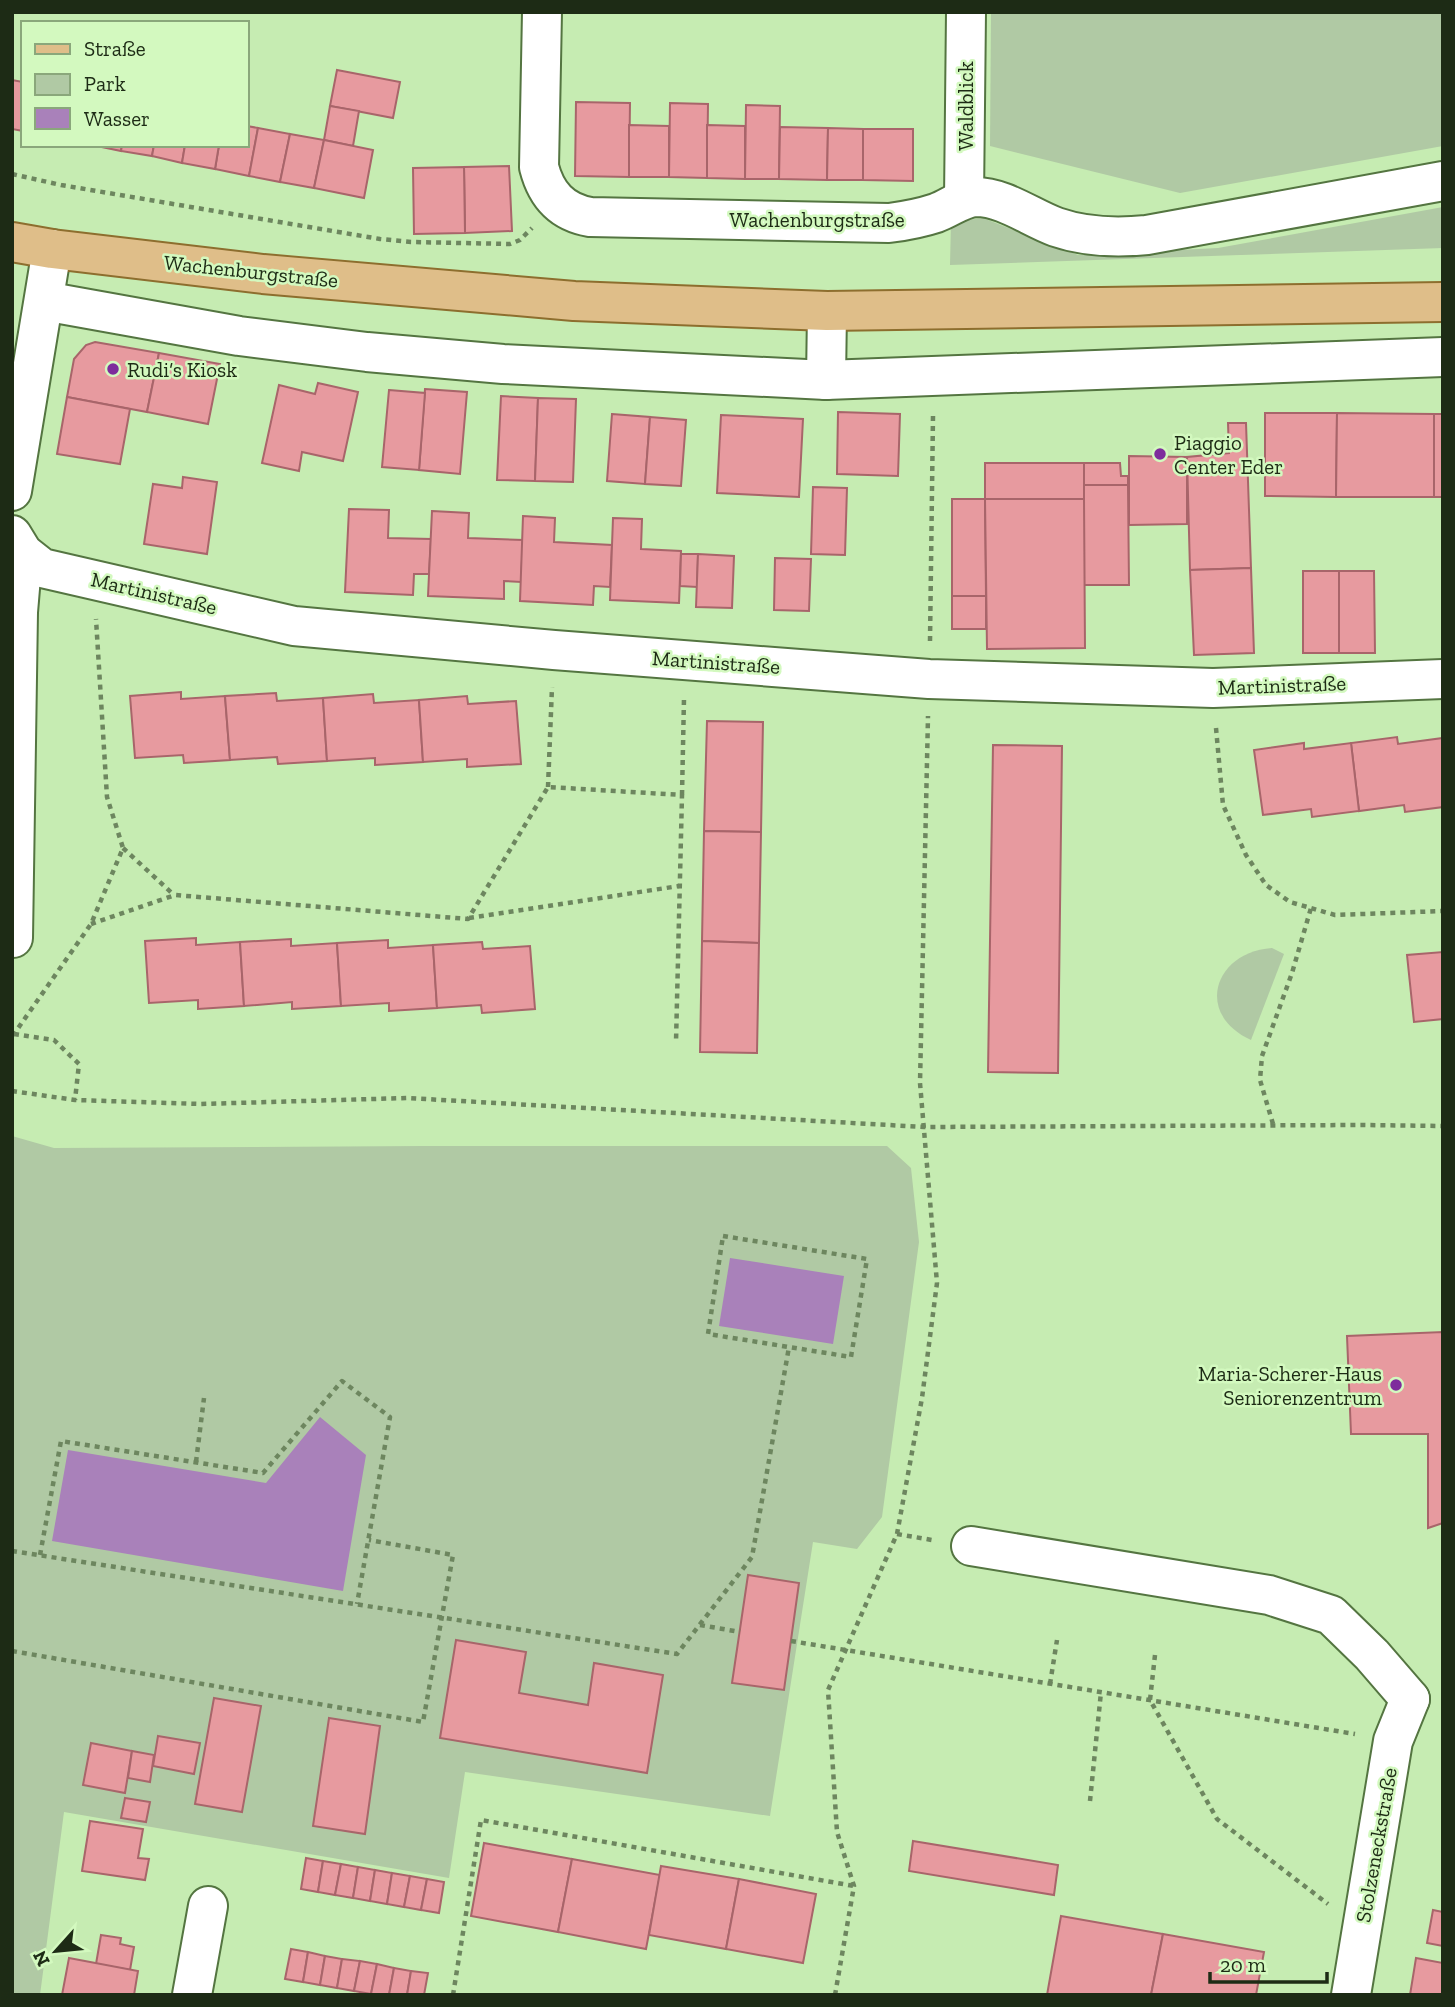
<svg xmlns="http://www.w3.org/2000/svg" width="1455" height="2007" viewBox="0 0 1455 2007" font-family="'Zilla Slab',serif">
	<rect width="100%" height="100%" fill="#c6ecb2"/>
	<!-- green -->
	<g fill="#b0c9a4">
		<path d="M991,12H1443V146L1180,193L990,146Z"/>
		<path d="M1443,207V248L950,265L951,222L983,218L1078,255L1218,248Z"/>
		<path d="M1272,948L1284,954L1251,1040C1194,1014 1214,952 1272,948Z"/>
		<path d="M12,1136L54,1148L423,1146H887L911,1168L919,1242L882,1517L857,1549L813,1542L770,1816L465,1772L449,1878L64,1812L40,1995H12Z"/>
	</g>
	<!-- water -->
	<g fill="#a981ba">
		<path d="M730,1258L844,1276L833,1344L719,1326Z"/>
		<path d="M320,1417L366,1455L343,1591L52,1541L68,1450L266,1483Z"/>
	</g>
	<!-- building -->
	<g fill="#e79a9f" stroke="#a8656a" stroke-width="2">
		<path d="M337,70L400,82L393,118L330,106Z"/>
		<path d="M12,80L23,82V131L12,129Z"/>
		<path d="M576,102L630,103L629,177L575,176Z"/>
		<path d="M670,103L708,104L707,178L669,177Z"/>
		<path d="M746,105L780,106L779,179H745Z"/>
		<path d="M330,106L359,111L353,146L324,140Z"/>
		<path d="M629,125L669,126V177H629Z"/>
		<path d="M707,125L745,126V179L707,178Z"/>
		<path d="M247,126L258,128L249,176L215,169L219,145H247Z"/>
		<path d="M780,127L828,128L827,180L779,179Z"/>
		<path d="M258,128L290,134L280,182L249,176Z"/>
		<path d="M828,128L863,129V180H827Z"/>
		<path d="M863,129H913V181L863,180Z"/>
		<path d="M290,134L324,140L314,188L280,182Z"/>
		<path d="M324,140L373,150L364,198L314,188Z"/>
		<path d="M92,145H122L121,151Z"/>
		<path d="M122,145H154L152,156L121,151Z"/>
		<path d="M154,145H185L182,163L152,156Z"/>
		<path d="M185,145H219L215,169L182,163Z"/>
		<path d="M509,166L512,231L465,233L464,167Z"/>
		<path d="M464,167L465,233L414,234L413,168Z"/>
		<path d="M95,342L159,353L147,412L67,397L74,359L86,345Z"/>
		<path d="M159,353L220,364L208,424L147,412Z"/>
		<path d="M318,383L358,392L343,461L302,452L299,471L262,463L279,385L315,394Z"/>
		<path d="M425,389L467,392L460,474L419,470Z"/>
		<path d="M389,390L425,393L419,470L382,467Z"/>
		<path d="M501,396L538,398L535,481L497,480Z"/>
		<path d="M67,397L130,409L120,464L57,454Z"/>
		<path d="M538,398L576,399L573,482L535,481Z"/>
		<path d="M838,412L900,414L898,476L837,474Z"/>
		<path d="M1265,413H1337L1336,497L1265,496Z"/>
		<path d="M1337,413L1434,414V497H1336Z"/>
		<path d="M612,414L650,417L645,484L607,481Z"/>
		<rect x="1434" y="414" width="9" height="83"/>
		<path d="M721,415L803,419L799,497L717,493Z"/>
		<path d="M650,417L686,420L681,486L645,484Z"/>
		<path d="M1228,423H1246L1251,568L1190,570L1187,457L1229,453Z"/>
		<path d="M1129,456L1187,457V524L1129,525Z"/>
		<rect x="985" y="463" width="99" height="36"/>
		<path d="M1084,463H1120L1121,476H1128V485H1084Z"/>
		<path d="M183,477L217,482L207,554L144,544L153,484L182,488Z"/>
		<path d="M1084,485H1128L1129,585H1084Z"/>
		<path d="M813,487L847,488L845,555L811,554Z"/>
		<path d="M952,499H985L986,596H952Z"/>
		<path d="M985,499H1084L1085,648L987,649Z"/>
		<path d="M349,509L389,510L388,538L431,539L429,574H414L413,595L345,592Z"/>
		<path d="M432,511L469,513L468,538L523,540L521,582L504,581V599L428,596Z"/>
		<path d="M523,516L555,518L554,542L612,545L610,587L594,586L593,605L520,601Z"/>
		<path d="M613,518L642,519L641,549L681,551L679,603L610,600Z"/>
		<path d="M681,554H698L697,587L680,586Z"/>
		<path d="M698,554L734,556L732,608L696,607Z"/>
		<path d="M775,558L811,559L809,611L774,610Z"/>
		<path d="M1251,568L1254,653L1194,655L1190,570Z"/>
		<rect x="1303" y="571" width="36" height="82"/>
		<path d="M1339,571H1374L1375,653H1339Z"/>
		<rect x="952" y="596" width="34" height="33"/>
		<path d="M181,692V699L225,696L230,760L184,763L183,755L135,758L130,696Z"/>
		<path d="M276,693L277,701L323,698L327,761L278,764L277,757L230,760L225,696Z"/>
		<path d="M373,694L374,703L419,700L423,762L375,765V758L327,761L323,698Z"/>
		<path d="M467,696L468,704L516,701L521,764L467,767V759L423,762L419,700Z"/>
		<path d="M707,721L763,722L761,832L704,831Z"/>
		<path d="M1397,737L1398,744L1443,738V807L1405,812L1404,805L1359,811L1351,743Z"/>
		<path d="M1304,743V749L1351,743L1359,811L1312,817L1311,809L1263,815L1254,750Z"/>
		<path d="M993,745L1062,746L1058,1073L988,1072Z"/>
		<path d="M704,831L761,832L759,943L702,941Z"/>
		<path d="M196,938V945L240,942L244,1006L198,1009V1000L149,1003L145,941Z"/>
		<path d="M291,939V946L337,943L341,1006L292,1009V1002L244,1006L240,942Z"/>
		<path d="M388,940V948L433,945L437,1008L389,1011V1003L341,1006L337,943Z"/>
		<path d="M702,941L759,943L757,1053L700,1052Z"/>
		<path d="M482,942L483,949L530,946L535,1009L482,1013L481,1005L437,1008L433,945Z"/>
		<path d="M1443,952V1019L1414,1022L1407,955Z"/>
		<path d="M1443,1332V1523L1428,1528V1434H1351L1347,1336Z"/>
		<path d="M748,1575L799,1583L784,1690L732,1683Z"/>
		<path d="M456,1640L526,1652L519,1693L588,1705L594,1663L663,1675L647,1773L440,1738Z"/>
		<path d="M214,1698L261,1706L242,1812L195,1804Z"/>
		<path d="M329,1718L380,1726L365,1834L313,1826Z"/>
		<path d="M158,1736L200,1743L194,1774L153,1766Z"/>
		<path d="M91,1743L132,1751L125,1793L83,1785Z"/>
		<path d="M132,1751L154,1755L150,1782L128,1778Z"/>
		<path d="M125,1798L150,1802L146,1822L121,1818Z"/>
		<path d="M90,1821L143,1829L138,1858L149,1859L145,1880L82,1871Z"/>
		<path d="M913,1841L1058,1865L1054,1895L909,1871Z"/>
		<path d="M484,1843L572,1859L558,1932L471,1916Z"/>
		<path d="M306,1858L323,1861L318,1892L301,1889Z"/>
		<path d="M572,1859L660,1875L646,1949L558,1932Z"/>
		<path d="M323,1861L341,1864L335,1895L318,1892Z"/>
		<path d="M341,1864L358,1867L353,1898L335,1895Z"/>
		<path d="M661,1866L739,1879L726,1949L649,1935Z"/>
		<path d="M358,1867L375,1870L370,1901L353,1898Z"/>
		<path d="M375,1870L392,1873L387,1904L370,1901Z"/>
		<path d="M392,1873L410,1876L404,1907L387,1904Z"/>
		<path d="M410,1876L427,1879L421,1910L404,1907Z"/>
		<path d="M427,1879L444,1882L439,1913L421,1910Z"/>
		<path d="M739,1879L816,1894L803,1963L726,1949Z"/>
		<path d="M1433,1910L1443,1912V1946L1427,1943Z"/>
		<path d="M1061,1916L1163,1934L1151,1995H1047Z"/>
		<path d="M1163,1934L1264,1952L1256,1995H1151Z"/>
		<path d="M101,1935L121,1938L120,1944L134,1947L130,1970L96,1964Z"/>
		<path d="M291,1949L308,1952L303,1982L285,1979Z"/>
		<path d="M308,1952L325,1956L320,1985L303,1982Z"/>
		<path d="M325,1956L342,1959L337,1988L320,1985Z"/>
		<path d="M69,1958L138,1971L134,1995H62Z"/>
		<path d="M1416,1958L1443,1963V1995H1410Z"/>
		<path d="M342,1959L360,1961L354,1991L337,1988Z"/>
		<path d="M360,1961L377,1964L371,1994L354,1991Z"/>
		<path d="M377,1964L394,1968L389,1995L371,1994Z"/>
		<path d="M394,1968L411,1971L407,1995H389Z"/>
		<path d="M411,1971L428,1973L424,1995H407Z"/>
	</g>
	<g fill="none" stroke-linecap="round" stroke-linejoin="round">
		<defs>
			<g id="minor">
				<path d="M542,12L539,167C546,194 561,212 590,217L889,223C905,221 921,218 936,213C950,208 961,198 976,197C1004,197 1031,218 1056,227C1085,237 1117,238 1147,235L1443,181"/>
				<path d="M964,199L966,12"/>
				<path d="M44,301L239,336L367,352L503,364L826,380L1443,357"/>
				<path d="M826,380L827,311"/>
				<path d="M12,491L52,249"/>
				<path d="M12,535L23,553L42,568L294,626L554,650L929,679L1213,688L1443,679"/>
				<path d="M13,938L18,612L23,553"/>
				<path d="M971,1546L1269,1595L1331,1615L1372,1655L1410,1699"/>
				<path d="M192,1995L208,1906"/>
				<path d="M1351,1995L1393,1741L1410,1699"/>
			</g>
			<path id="major" d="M12,242L52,249L263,274L574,301L827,311L1443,302"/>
		</defs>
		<!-- minor casing -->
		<use href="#minor" stroke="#547541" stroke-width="42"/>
		<!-- major casing -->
		<use href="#major" stroke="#8d6e2e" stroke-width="42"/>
		<!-- path -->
		<g stroke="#6d865f" stroke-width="4.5" stroke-dasharray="5 5" stroke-linecap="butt">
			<path d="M12,174L61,185L380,239L411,242L510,244L520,240L532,228"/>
			<path d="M930,641L933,416"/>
			<path d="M1216,728L1223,805L1246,855L1266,885L1290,902L1335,915L1443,911"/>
			<path d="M548,787L552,687"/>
			<path d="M682,795L684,698"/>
			<path d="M123,848L174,895"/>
			<path d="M469,918L679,886"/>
			<path d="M91,924L175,895L468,919L548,787L682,795L676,1042"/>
			<path d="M12,1033L14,1034L91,924L123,848L107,797L96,619"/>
			<path d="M14,1034L54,1040L79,1064L75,1100"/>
			<path d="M12,1091L75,1100L201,1104L407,1098L924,1127L1362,1125L1443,1126"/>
			<path d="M1273,1124L1260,1080L1262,1056L1292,973L1311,908"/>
			<path d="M723,1236L867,1259L851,1357L708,1334Z"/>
			<path d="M196,1462L204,1398"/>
			<path d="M897,1534L932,1540"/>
			<path d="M12,1551L677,1654L752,1557L789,1347"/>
			<path d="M40,1555L61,1441L263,1473L342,1381L390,1417L357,1604"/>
			<path d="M700,1625L740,1632"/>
			<path d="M791,1641L1355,1734"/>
			<path d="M12,1651L423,1722L453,1555L369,1540"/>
			<path d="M1155,1655L1150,1700L1217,1819L1328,1904"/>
			<path d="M1050,1684L1057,1640"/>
			<path d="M1090,1801L1101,1692"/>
			<path d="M453,1995L481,1820L854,1886"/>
			<path d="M835,1995L854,1886L837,1832L828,1690L897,1534L922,1398L937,1283L920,1083L928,716"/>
		</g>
		<!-- minor -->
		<use href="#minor" stroke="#fff" stroke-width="38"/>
		<!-- major -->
		<use href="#major" stroke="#dfbe89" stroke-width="38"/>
	</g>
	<!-- markers -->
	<g fill="#7e2c9c" stroke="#d3f9bf" stroke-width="2.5">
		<circle cx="113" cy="369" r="7"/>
		<circle cx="1160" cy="454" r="7"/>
		<circle cx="1396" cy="1385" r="7"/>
	</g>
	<g text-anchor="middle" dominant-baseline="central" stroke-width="5" stroke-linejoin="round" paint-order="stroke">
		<!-- street labels -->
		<g font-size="21" fill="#1d2b15" stroke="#d3f9bf">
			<text transform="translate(965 106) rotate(-90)">Waldblick</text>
			<text x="817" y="219">Wachenburgstraße</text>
			<text transform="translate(251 271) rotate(6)">Wachenburgstraße</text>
			<text transform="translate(154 593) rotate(13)">Martinistraße</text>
			<text transform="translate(716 662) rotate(4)">Martinistraße</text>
			<text transform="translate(1282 685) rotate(-2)">Martinistraße</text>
			<text transform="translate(1376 1845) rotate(-80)">Stolzeneckstraße</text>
		</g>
		<!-- poi labels -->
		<g font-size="21" fill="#1d2b15" stroke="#d3f9bf" text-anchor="start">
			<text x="127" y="369">Rudi‘s Kiosk</text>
			<text x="1174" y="442">Piaggio<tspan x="1174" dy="24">Center Eder</tspan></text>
			<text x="1382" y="1373" text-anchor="end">Maria-Scherer-Haus<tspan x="1382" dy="24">Seniorenzentrum</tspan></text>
		</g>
	</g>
	<!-- border -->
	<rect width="1455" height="2007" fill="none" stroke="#1d2b15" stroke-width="28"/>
	<!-- legend -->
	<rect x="21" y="21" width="228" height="126" fill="#d3f9bf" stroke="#8aa77b" stroke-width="2"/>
	<rect x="35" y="44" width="35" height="10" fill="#dfbe89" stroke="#8aa77b" stroke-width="2"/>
	<text x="84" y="56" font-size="21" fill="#1d2b15">Straße</text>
	<rect x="35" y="74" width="35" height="21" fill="#b0c9a4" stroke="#8aa77b" stroke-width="2"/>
	<text x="84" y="91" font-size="21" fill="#1d2b15">Park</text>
	<rect x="35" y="108" width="35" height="21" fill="#a981ba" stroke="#8aa77b" stroke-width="2"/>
	<text x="84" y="126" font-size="21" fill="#1d2b15">Wasser</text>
	<!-- north arrow -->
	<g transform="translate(56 1951) rotate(243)" stroke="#d3f9bf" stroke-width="5" paint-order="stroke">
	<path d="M0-5L12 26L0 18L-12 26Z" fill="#1d2b15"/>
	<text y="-10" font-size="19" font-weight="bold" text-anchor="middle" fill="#1d2b15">N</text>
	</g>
	<!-- scale -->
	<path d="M1210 1972v10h117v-10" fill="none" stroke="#1d2b15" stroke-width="3.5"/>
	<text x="1220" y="1972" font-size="21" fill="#1d2b15" stroke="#d3f9bf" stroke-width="5" paint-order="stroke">20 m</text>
</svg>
